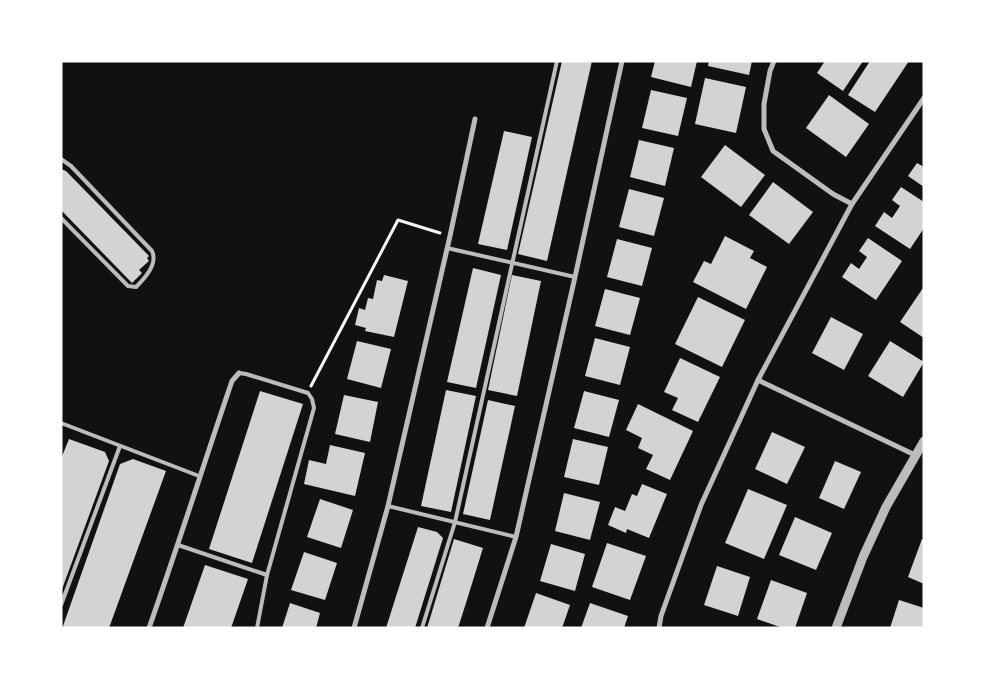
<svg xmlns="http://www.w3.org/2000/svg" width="985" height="689" viewBox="0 0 985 689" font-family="Lato,sans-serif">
	<rect width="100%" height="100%" fill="#111"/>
	<!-- building -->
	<g fill="#d3d3d3">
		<path d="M562,61H592L547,261L518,254Z"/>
		<path d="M655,61H697L691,87L651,77Z"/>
		<path d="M709,61H752L749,75L708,66Z"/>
		<path d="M825,61H863L843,91L817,73Z"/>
		<path d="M870,61H909L875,112L848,95Z"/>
		<path d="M705,78L746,87L736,133L695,124Z"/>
		<path d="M651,90L687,98L678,136L642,128Z"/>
		<path d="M829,95L869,124L846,157L806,128Z"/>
		<path d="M504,131L532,137L507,250L478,244Z"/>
		<path d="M639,140L674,148L665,186L630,177Z"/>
		<path d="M725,145L765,175L741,207L701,177Z"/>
		<path d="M917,163L924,167V187L908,176Z"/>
		<path d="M61,169L66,171L149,256L147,258L149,261L139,270L142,273L132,283L61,210Z"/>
		<path d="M773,182L813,212L789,244L749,215Z"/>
		<path d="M901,187L924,202V228L910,249L875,226L884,212L892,218L900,206L892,200Z"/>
		<path d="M629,189L664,198L654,236L619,227Z"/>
		<path d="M725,236L754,251L750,258L767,267L746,309L693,282L704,261L711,264Z"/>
		<path d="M868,238L902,261L876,300L842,277L851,263L859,269L867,257L859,251Z"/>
		<path d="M617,239L652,248L642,286L607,277Z"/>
		<path d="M473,268L501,275L476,388L447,382Z"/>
		<path d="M384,275L408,281L394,337L365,331L366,328L355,325L359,308L365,310L368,298L373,299L377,280L382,281Z"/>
		<path d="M512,275L541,281L517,396L488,390Z"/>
		<path d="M923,288L924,289V338L900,322Z"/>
		<path d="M605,289L640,298L630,335L595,326Z"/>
		<path d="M698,297L745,320L722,367L675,344Z"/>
		<path d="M831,317L863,334L844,370L812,353Z"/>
		<path d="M595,338L630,347L620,385L585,376Z"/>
		<path d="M357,341L391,349L381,388L347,379Z"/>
		<path d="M890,341L924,362L903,397L868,376Z"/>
		<path d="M680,358L720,377L698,422L672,410L678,398L664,392Z"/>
		<path d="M446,390L476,396L451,512L421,506Z"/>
		<path d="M260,391L303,404L252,563L209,549Z"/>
		<path d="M584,391L619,400L609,437L574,428Z"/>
		<path d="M344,395L378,402L370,442L335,434Z"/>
		<path d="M488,400L515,406L490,520L463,514Z"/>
		<path d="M638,404L693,431L670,480L646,469L653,455L638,448L642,438L626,430Z"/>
		<path d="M772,432L805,447L787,484L755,469Z"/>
		<path d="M69,439L105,452L109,461L61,592V459Z"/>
		<path d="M573,439L608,447L599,485L564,477Z"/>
		<path d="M330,445L365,453L355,496L304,484L309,460L326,464Z"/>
		<path d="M133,459L166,471L109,628H64L63,626L120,464Z"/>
		<path d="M835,461L861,472L844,509L819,498Z"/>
		<path d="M642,484L667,494L649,538L627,529L626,533L608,525L615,507L625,511L632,494L637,496Z"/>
		<path d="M748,489L787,505L764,559L725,543Z"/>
		<path d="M564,493L600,502L590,540L555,531Z"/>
		<path d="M320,499L353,510L341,548L307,537Z"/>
		<path d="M795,517L832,533L816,570L779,555Z"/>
		<path d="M418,527L437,532L443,538L415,628H386Z"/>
		<path d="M454,539L483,548L466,603L458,628H427Z"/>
		<path d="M922,539L924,540V584L908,577Z"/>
		<path d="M607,543L646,556L630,600L592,587Z"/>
		<path d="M551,544L585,554L575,591L540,581Z"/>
		<path d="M304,552L337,563L325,600L291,590Z"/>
		<path d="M205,565L248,579L231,628H183Z"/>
		<path d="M717,566L750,577L738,616L704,605Z"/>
		<path d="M771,580L807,593L795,628H783L757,619Z"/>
		<path d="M536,593L570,605L562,628H524Z"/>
		<path d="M899,600L924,608L923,618L924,619V628H890Z"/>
		<path d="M290,603L320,613L316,628H282Z"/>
		<path d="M590,603L628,616L624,628H581Z"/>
	</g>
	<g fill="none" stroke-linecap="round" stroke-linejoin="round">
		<!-- path -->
		<path stroke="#f5f5f5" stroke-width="3" d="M311,386L398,220L440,233"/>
		<!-- service -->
		<g stroke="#bcbcbc" stroke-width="4">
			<path d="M61,159L71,166L152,251C158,264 145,278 136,287L128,286L61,218"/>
			<path d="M447,248L575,277"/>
			<path d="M239,373L246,374L308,393L312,399L314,408L267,575L257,628"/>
			<path d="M61,423L199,476"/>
			<path d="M388,506L516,537"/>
			<path d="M178,545L267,575"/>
			<path d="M61,605L120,446"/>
			<path d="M422,628L455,522L557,61"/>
		</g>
		<!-- minor -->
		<g stroke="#bcbcbc" stroke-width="5">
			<path d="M774,61L770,71L764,104V129L773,151L833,194L852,204"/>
			<path d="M758,380L915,455"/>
			<path d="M149,628C178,546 204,463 232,381L239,373"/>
			<path d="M354,628L388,506L450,236L475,119"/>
			<path d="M487,628L516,537L575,277L622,61"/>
			<path d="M659,628L661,616L701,505L758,380L852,204L924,98"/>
		</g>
		<!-- tertiary -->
		<path stroke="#bcbcbc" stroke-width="9" d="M836,628L863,557L886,507L924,441"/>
	</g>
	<!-- border -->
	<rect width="985" height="689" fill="none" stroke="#ffffff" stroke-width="125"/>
</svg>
